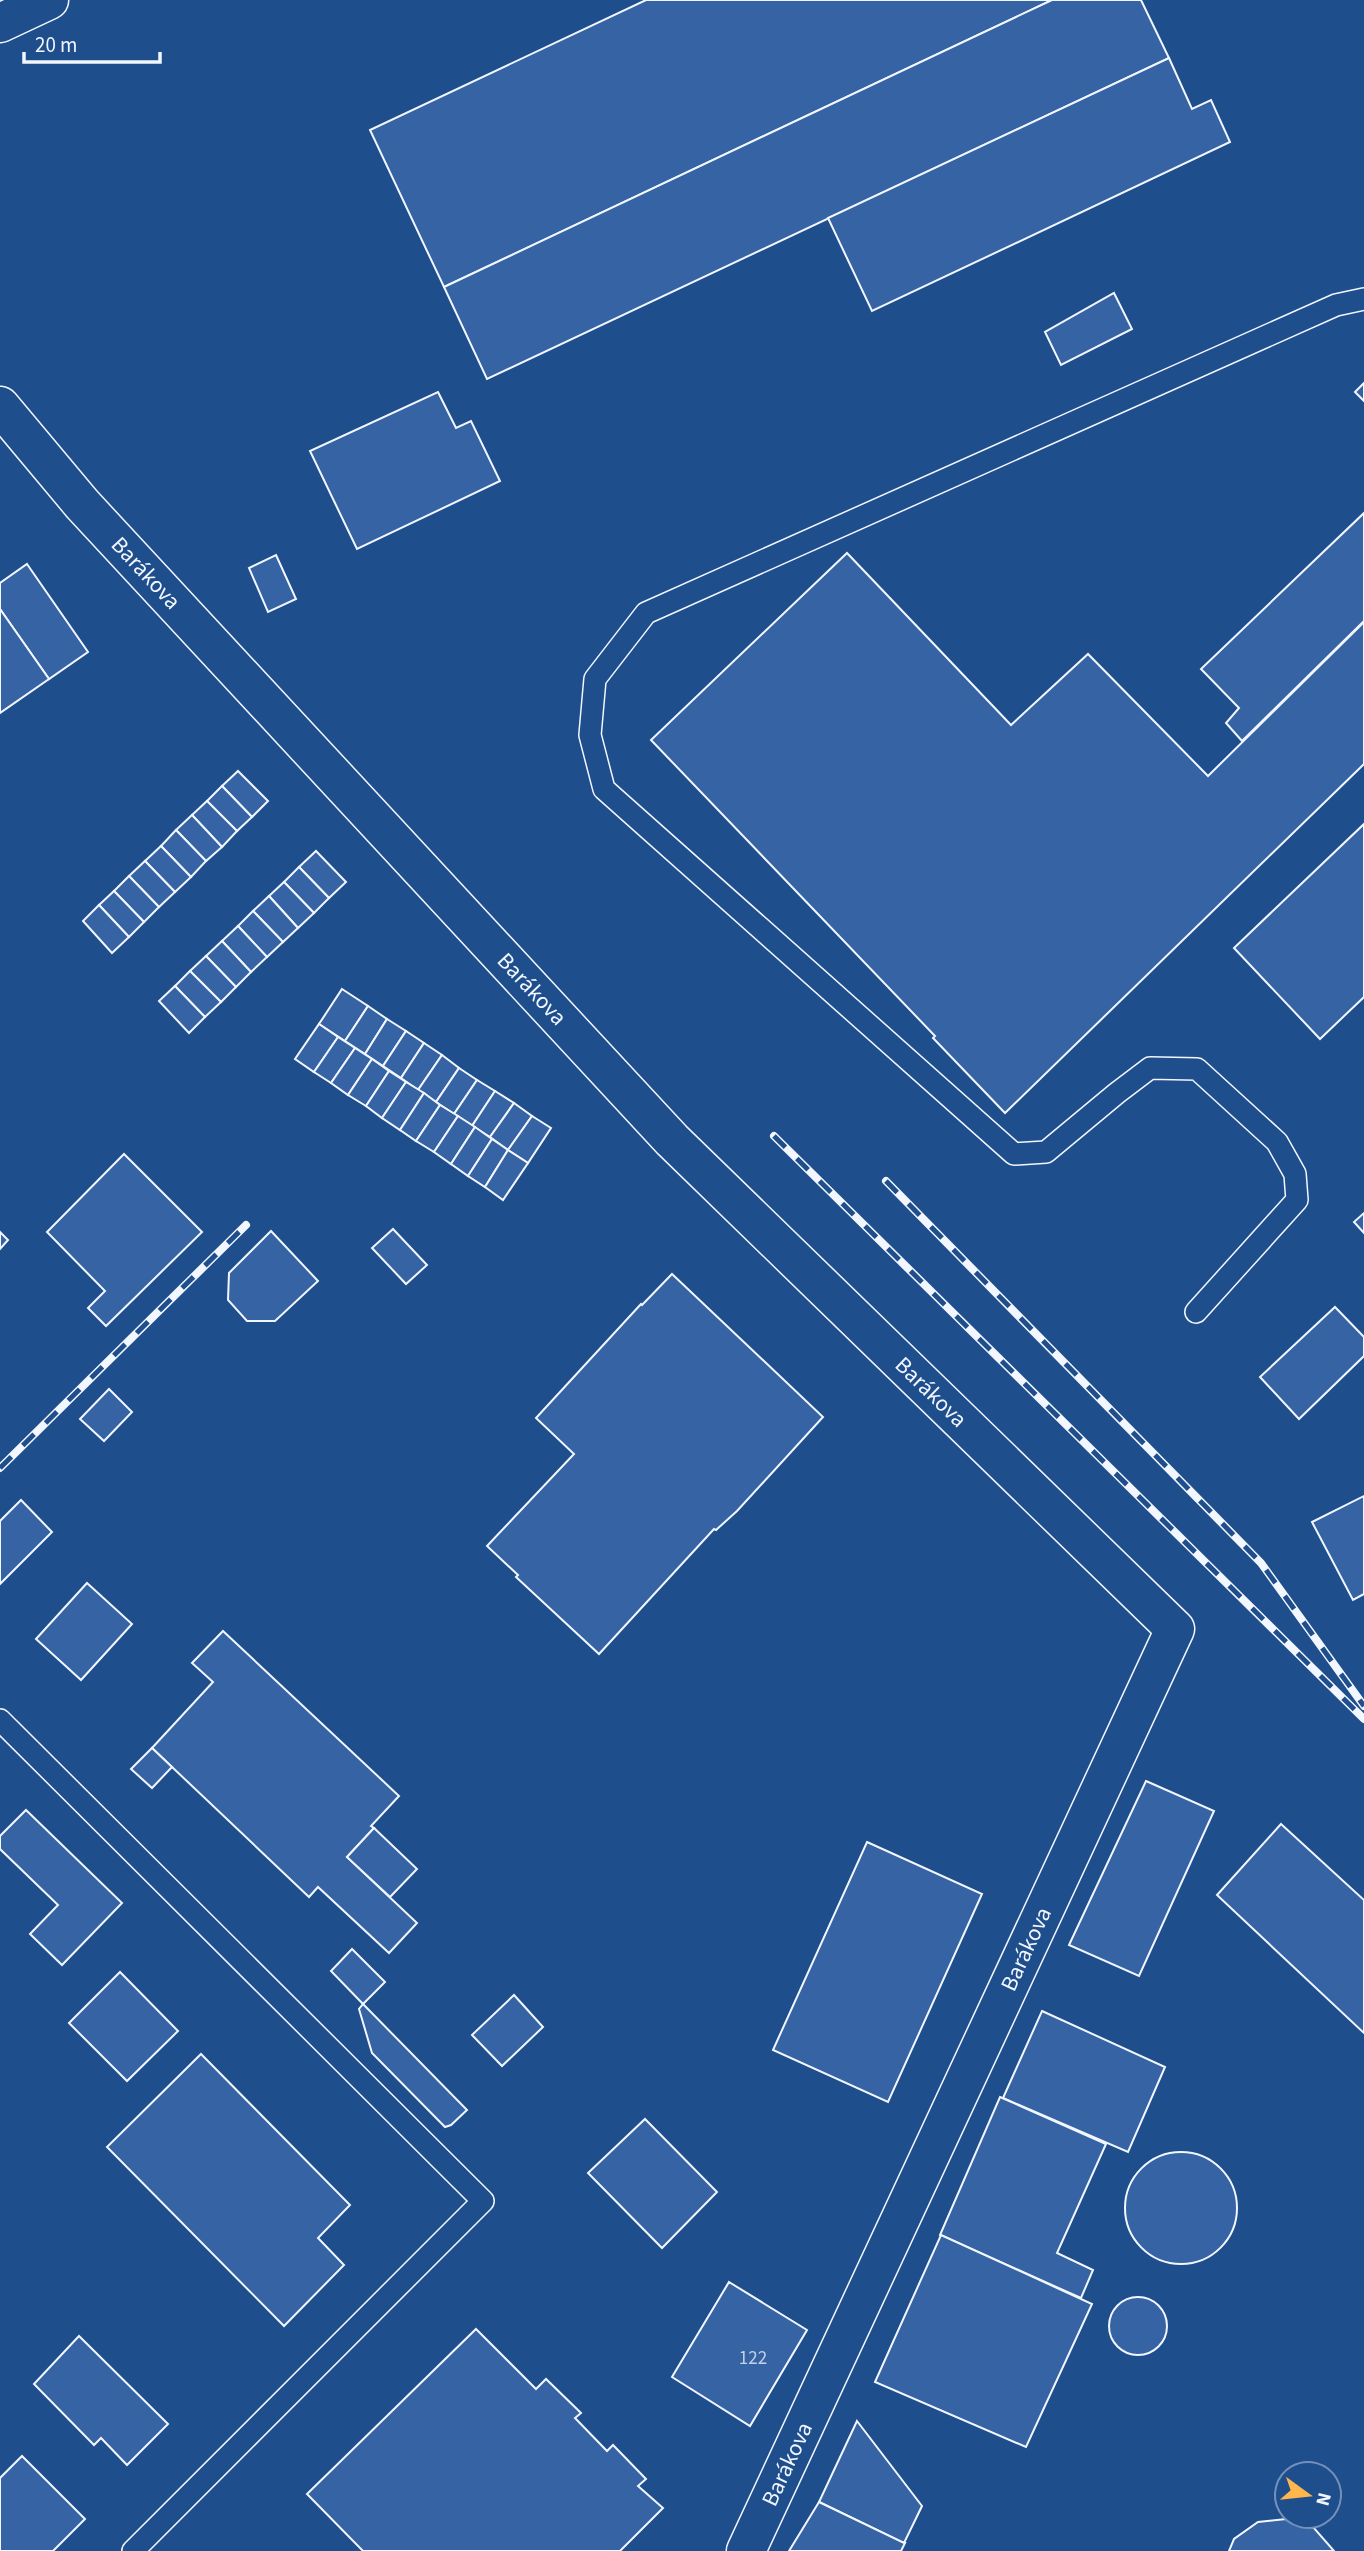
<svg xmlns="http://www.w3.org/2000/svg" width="1364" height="2551" viewBox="0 0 1364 2551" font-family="'Source Sans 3',sans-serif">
	<rect width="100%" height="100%" fill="#1f4e8c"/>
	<!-- building -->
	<g fill="#3563a3" stroke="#f2f6ff" stroke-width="2">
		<path d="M646,0H1052L444,287L370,130Z"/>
		<path d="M1052,0H1141L1169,58L487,379L444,287Z"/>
		<path d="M1169,58L1192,109L1211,100L1230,142L872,311L828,218Z"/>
		<path d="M1114,293L1132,329L1061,365L1045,332Z"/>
		<path d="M1364,383V401L1355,392Z"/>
		<path d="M438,392L456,428L471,421L500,481L357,549L310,451Z"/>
		<path d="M1364,513V621L1242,741L1226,723L1239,708L1201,669Z"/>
		<path d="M847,553L1011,725L1088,654L1208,776L1364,622V764L1005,1113L933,1038L935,1036L651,740Z"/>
		<path d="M276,555L296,599L268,612L249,568Z"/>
		<path d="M27,564L88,652L49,679L0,609V583Z"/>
		<path d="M0,609L49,679L0,713Z"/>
		<path d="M238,771L268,801L252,817L222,786Z"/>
		<path d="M222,786L252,817L237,831L207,801Z"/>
		<path d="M207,801L237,831L222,847L192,815Z"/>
		<path d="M192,815L222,847L206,861L176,830Z"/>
		<path d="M1364,824V997L1320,1039L1234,948Z"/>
		<path d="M176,830L206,861L191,877L161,846Z"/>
		<path d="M161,846L191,877L175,892L145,861Z"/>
		<path d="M316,851L346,882L329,898L299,867Z"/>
		<path d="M145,861L175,892L159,907L129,876Z"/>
		<path d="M299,867L329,898L314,913L284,882Z"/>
		<path d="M129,876L159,907L144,922L114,891Z"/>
		<path d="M284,882L314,913L298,928L269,896Z"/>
		<path d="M114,891L144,922L129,937L99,905Z"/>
		<path d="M269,896L298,928L283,942L253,911Z"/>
		<path d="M99,905L129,937L112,953L83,921Z"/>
		<path d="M253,911L283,942L267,957L238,926Z"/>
		<path d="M238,926L267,957L251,972L222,941Z"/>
		<path d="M222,941L251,972L236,987L206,956Z"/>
		<path d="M206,956L236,987L221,1002L190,971Z"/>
		<path d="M190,971L221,1002L205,1017L175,986Z"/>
		<path d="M175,986L205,1017L189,1033L159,1001Z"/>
		<path d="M342,989L368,1006L345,1041L319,1024Z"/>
		<path d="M368,1006L387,1019L365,1054L345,1041Z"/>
		<path d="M387,1019L406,1031L383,1066L365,1054Z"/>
		<path d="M319,1024L338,1037L314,1072L295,1059Z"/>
		<path d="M406,1031L424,1043L401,1078L383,1066Z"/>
		<path d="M338,1037L355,1048L331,1083L314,1072Z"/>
		<path d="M424,1043L442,1055L418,1090L401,1078Z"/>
		<path d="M355,1048L372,1059L348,1095L331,1083Z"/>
		<path d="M442,1055L459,1068L436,1102L418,1090Z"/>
		<path d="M372,1059L389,1071L366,1106L348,1095Z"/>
		<path d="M459,1068L477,1080L454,1114L436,1102Z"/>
		<path d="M389,1071L406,1082L382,1118L366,1106Z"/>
		<path d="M477,1080L495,1091L472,1126L454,1114Z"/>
		<path d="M406,1082L424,1093L400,1130L382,1118Z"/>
		<path d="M495,1091L514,1103L490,1137L472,1126Z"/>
		<path d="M424,1093L440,1105L416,1141L400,1130Z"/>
		<path d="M514,1103L532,1116L508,1150L490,1137Z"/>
		<path d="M440,1105L458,1116L434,1152L416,1141Z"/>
		<path d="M458,1116L475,1127L451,1164L434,1152Z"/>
		<path d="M532,1116L551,1128L528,1163L508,1150Z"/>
		<path d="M475,1127L492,1139L468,1176L451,1164Z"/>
		<path d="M492,1139L508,1150L485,1187L468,1176Z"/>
		<path d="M508,1150L528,1163L503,1200L485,1187Z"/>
		<path d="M124,1154L202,1232L106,1326L88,1308L105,1291L47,1232Z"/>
		<path d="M1364,1213V1233L1354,1222Z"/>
		<path d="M393,1229L427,1265L406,1284L372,1248Z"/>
		<path d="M271,1231L318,1281L275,1321H247L228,1300L229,1273Z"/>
		<path d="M0,1232L8,1240L0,1249Z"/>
		<path d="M672,1274L823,1417L737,1511L716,1530L714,1529L599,1654L516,1577L518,1575L487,1546L574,1454L536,1418L641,1304L642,1305Z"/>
		<path d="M1335,1307L1364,1337V1356L1299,1419L1260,1377Z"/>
		<path d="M109,1389L132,1412L104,1441L80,1419Z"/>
		<path d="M1364,1496V1594L1353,1600L1312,1522Z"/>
		<path d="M21,1500L52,1532L0,1584V1521Z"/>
		<path d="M87,1583L132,1624L81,1680L36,1639Z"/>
		<path d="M223,1631L399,1796L371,1826L374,1828L347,1857L417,1923L389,1953L318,1887L309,1897L152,1748L213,1682L192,1663Z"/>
		<path d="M152,1748L172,1767L152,1788L131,1769Z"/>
		<path d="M1146,1781L1214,1811L1139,1976L1069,1945Z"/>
		<path d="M26,1810L122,1903L62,1965L30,1934L58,1905L0,1849V1836Z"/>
		<path d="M1281,1824L1364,1900V2033L1217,1895Z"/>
		<path d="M374,1828L417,1869L390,1897L347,1857Z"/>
		<path d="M867,1842L982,1894L888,2102L773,2050Z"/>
		<path d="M352,1949L385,1982L363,2004L331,1971Z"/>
		<path d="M120,1972L178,2031L127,2081L69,2023Z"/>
		<path d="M514,1995L543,2027L502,2066L472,2035Z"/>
		<path d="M363,2004L467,2110L451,2125L445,2127L372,2053L359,2009Z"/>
		<path d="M1042,2011L1165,2067L1128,2152L1003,2098Z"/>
		<path d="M201,2054L350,2205L318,2238L344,2265L284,2326L107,2147Z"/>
		<path d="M1000,2097L1106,2144L1057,2253L1093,2270L1081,2298L940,2235Z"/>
		<path d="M645,2119L717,2192L662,2248L588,2173Z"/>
		<circle cx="1181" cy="2208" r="56"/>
		<path d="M941,2235L1092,2304L1026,2447L875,2382Z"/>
		<path d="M729,2282L807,2330L750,2426L672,2377Z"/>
		<circle cx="1138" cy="2326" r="29"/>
		<path d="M476,2329L536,2389L546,2379L581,2413L575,2418L607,2451L613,2445L646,2479L638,2486L663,2508L620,2551H363L307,2494Z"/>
		<path d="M79,2336L168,2424L127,2465L101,2438L94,2445L34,2384Z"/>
		<path d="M857,2421L922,2506L904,2543L819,2502Z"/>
		<path d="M22,2456L85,2519L53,2551H0V2478Z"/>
		<path d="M819,2502L904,2543H905L901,2551H789Z"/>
		<path d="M1286,2519L1314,2528L1334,2551H1229L1234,2539L1258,2522Z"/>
	</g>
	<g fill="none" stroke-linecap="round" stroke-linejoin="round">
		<defs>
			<g id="lane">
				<path d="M1196,1312L1297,1200L1295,1174L1277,1142L1197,1069L1150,1068L1117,1093L1046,1152L1014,1154L604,789L590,735L595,679L646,613L1336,305L1364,299"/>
				<path d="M0,1720L483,2201L133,2551"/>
			</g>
			<path id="street" d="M0,406L82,504L672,1140L1175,1629L746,2551"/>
			<path id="secondary" d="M0,23L49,0"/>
		</defs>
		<!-- lane casing -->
		<use href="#lane" stroke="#f2f6ff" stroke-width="24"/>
		<!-- street casing -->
		<use href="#street" stroke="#f2f6ff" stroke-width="41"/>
		<!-- secondary casing -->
		<use href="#secondary" stroke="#f2f6ff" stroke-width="41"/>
		<!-- lane -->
		<use href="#lane" stroke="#1f4e8c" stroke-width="21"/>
		<!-- street -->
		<use href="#street" stroke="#1f4e8c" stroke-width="38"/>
		<!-- secondary -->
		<use href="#secondary" stroke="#1f4e8c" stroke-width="38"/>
		<defs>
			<g id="rail">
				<path d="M774,1136L1364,1719"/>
				<path d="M886,1181L1261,1563L1364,1706"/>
				<path d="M0,1468L246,1225"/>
			</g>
		</defs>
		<!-- rail casing -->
		<use href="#rail" stroke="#f2f6ff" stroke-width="8"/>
		<!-- rail -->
		<use href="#rail" stroke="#1f4e8c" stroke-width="5" stroke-dasharray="16" stroke-linecap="butt"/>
	</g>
	<g text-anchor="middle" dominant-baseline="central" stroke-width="5" stroke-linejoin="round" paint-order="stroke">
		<!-- number labels -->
		<g font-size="19" fill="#c3d1e8">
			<text x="753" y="2358">122</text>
		</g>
		<!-- street labels -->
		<g font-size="23" fill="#f2f6ff" stroke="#1f4e8c">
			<text transform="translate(146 573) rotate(47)">Barákova</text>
			<text transform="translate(532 989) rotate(47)">Barákova</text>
			<text transform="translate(931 1392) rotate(44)">Barákova</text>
			<text transform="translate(1026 1949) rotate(-65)">Barákova</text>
			<text transform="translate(787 2464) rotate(-65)">Barákova</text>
		</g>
	</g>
	<!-- north arrow -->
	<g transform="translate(1308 2495) rotate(105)"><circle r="33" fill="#1f4e8c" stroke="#7391ba" stroke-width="2"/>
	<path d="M0-5L12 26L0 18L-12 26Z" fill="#ffb74d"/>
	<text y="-10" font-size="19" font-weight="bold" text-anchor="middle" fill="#f2f6ff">N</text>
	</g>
	<!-- scale -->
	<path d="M24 52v10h136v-10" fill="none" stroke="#f2f6ff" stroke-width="3.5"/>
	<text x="35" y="52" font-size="21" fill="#f2f6ff" stroke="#1f4e8c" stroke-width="5" paint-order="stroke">20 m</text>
</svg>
